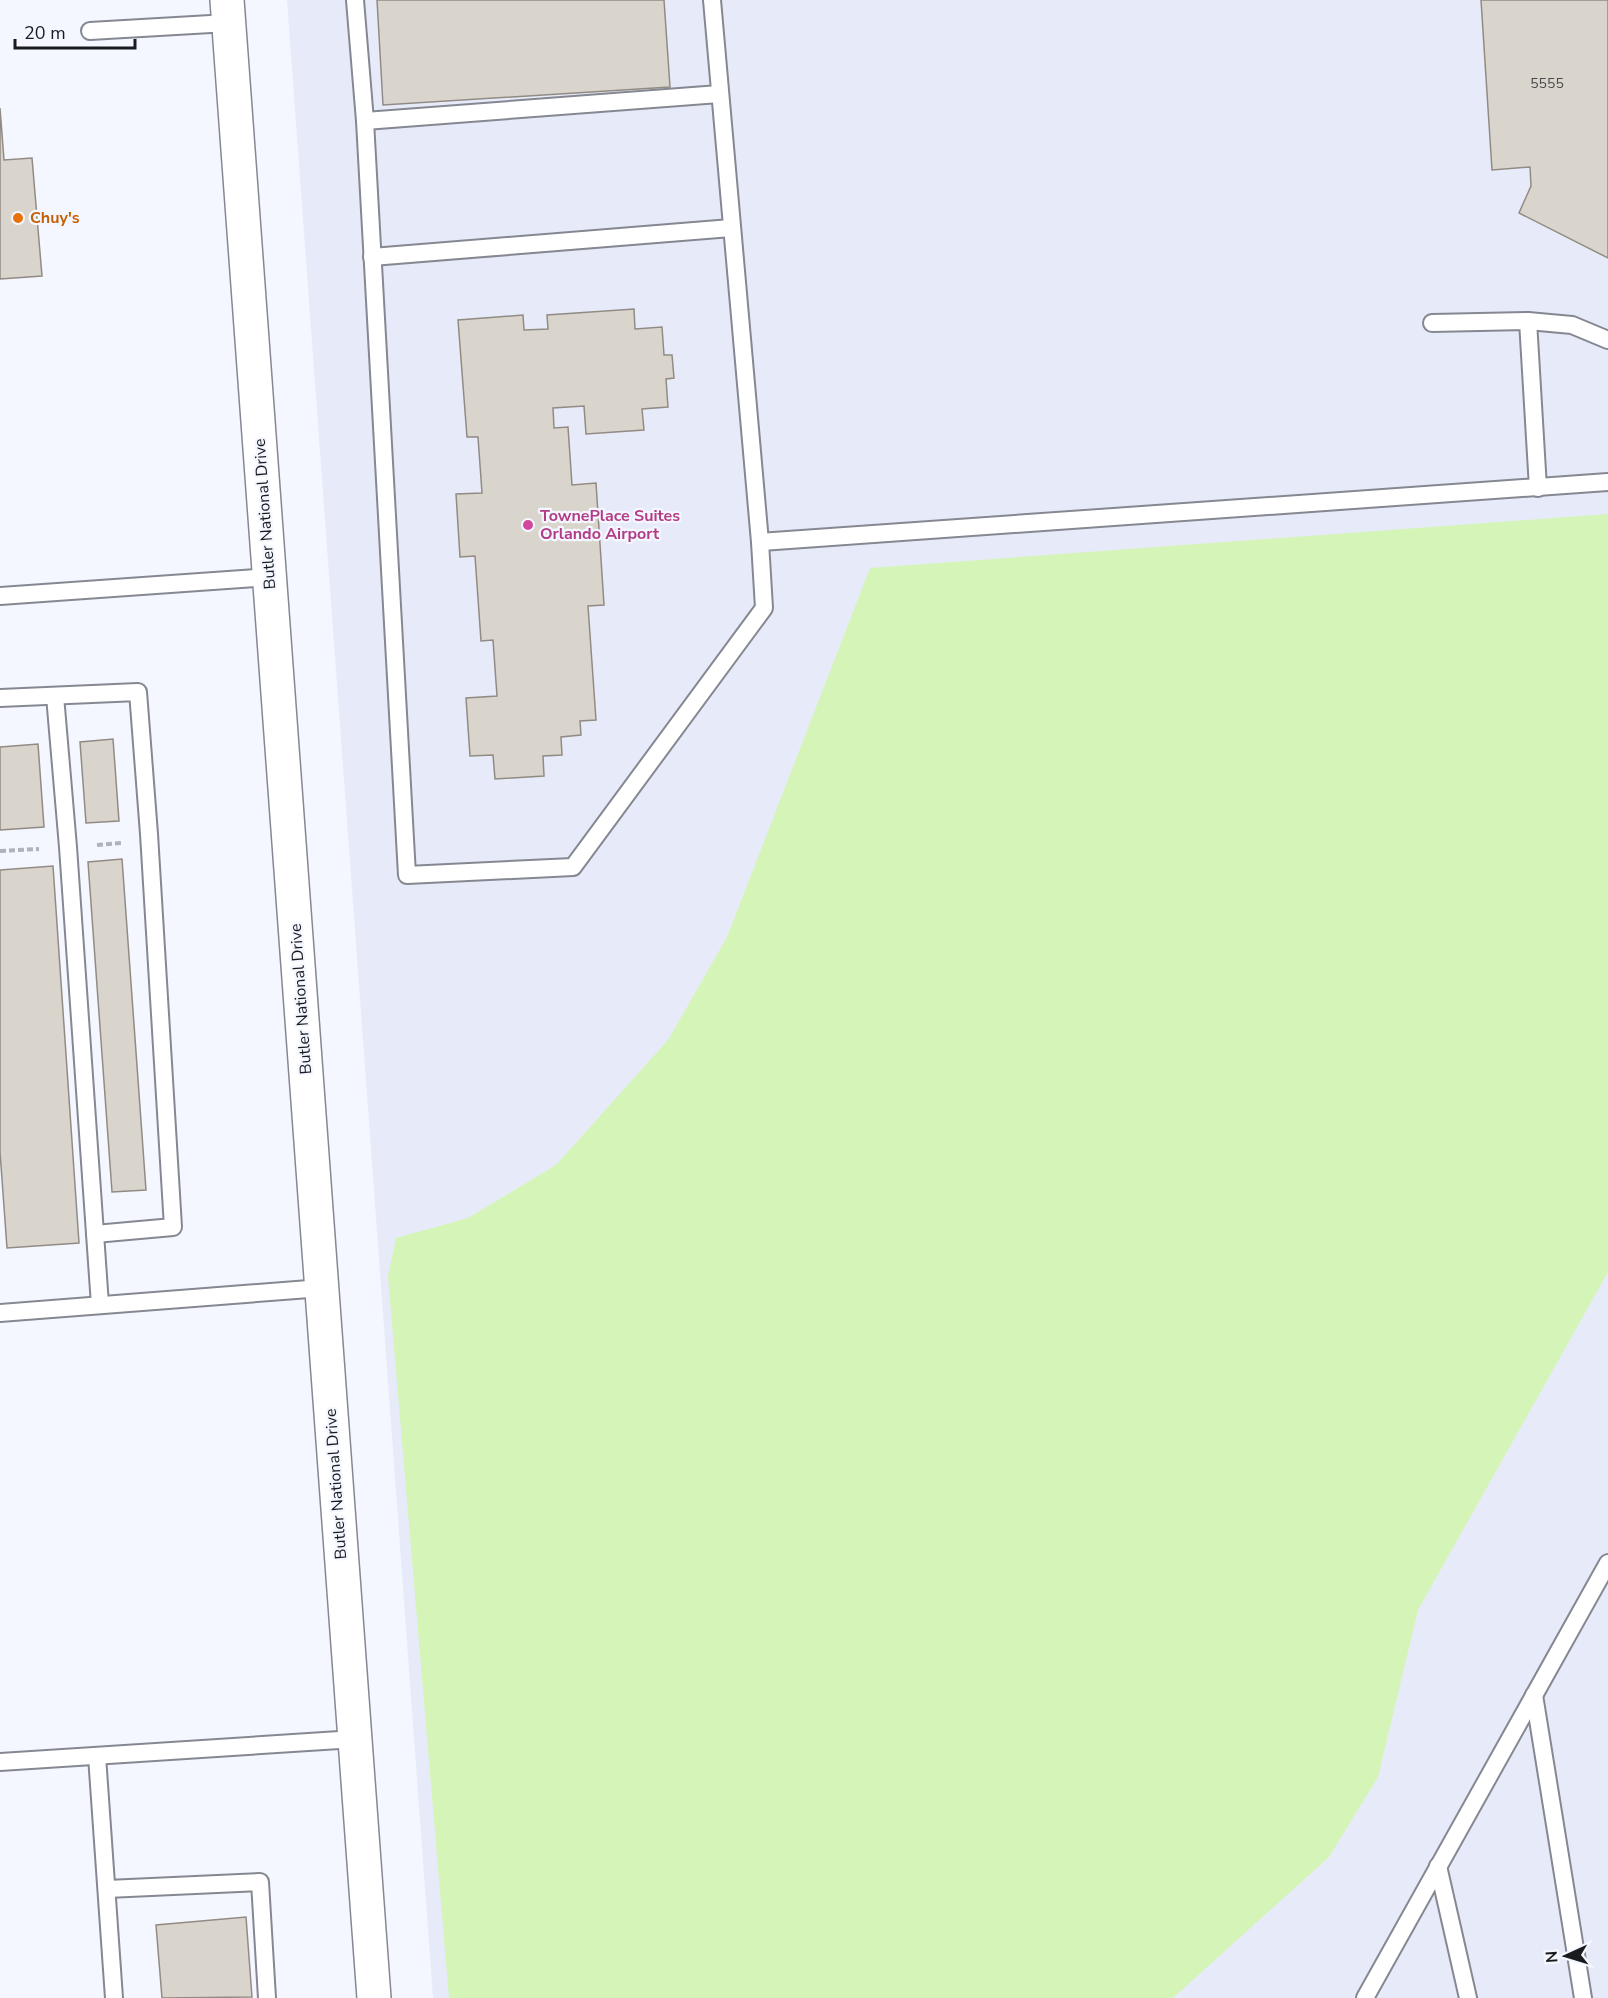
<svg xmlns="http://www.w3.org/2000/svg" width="1608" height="1998" viewBox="0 0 1608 1998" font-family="'Nunito Sans',sans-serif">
	<rect width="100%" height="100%" fill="#f4f7ff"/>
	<!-- built -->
	<path fill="#e7ebf9" d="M287,0H1608V1998H433Z"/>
	<!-- green -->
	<path fill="#d5f4b7" d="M1608,514V1272L1418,1610L1378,1777L1329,1857L1173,1998H449L388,1276L396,1238L468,1218L556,1165L668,1040L727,937L870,568Z"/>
	<!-- building -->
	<g fill="#dad5cc" stroke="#918b83" stroke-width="1.5">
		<path d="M377,0H664L670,87L383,105Z"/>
		<path d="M1481,0H1608V258L1519,213L1531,186L1530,167L1492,170Z"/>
		<path d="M0,108L4,160L32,158L42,276L0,279Z"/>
		<path d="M634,309L635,329L662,327L664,355H672L674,378L666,379L668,407L642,409L644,430L586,434L584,406L553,408L554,428L568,427L572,485L596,483L604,605L588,606L596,720L580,721L581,735L561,737L562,755L543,756L544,776L495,779L493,755L470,756L466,698L497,696L493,640L481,641L475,556L460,557L456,494L482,493L478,437H467L458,320L523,315L524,330L548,329L547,315Z"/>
		<path d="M113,739L119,821L86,823L80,742Z"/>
		<path d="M38,744L44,827L0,830V747Z"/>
		<path d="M122,859L146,1190L112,1192L88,862Z"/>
		<path d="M53,866L79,1243L7,1248L0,1152V870Z"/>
		<path d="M246,1917L252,1997L162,1998L156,1925Z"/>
	</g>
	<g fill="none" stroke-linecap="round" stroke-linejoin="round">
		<defs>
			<g id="service">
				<path d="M355,0L365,121L407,875L573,867L764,608L760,542"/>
				<path d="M712,0L760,542L1608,482"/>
				<path d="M90,31L228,23"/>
				<path d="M365,121L719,94"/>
				<path d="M372,257L731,228"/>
				<path d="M1528,321L1572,325L1608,340"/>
				<path d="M1432,323L1528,321L1538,488"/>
				<path d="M0,596L270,577"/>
				<path d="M55,696L68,847L100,1305"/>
				<path d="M0,698L138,692L149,834L173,1227L95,1234"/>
				<path d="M0,1313L322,1288"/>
				<path d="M1534,1695L1583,1998"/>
				<path d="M97,1756L114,1998"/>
				<path d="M0,1762L355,1739"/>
				<path d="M1438,1866L1468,1998"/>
				<path d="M107,1889L260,1882L267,1998"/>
				<path d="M1365,1998L1608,1563"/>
			</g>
			<path id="minor" d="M227,0L374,1998"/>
		</defs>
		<!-- service casing -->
		<use href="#service" stroke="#858891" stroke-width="20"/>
		<!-- minor casing -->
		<use href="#minor" stroke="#858891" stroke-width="36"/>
		<!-- path -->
		<g stroke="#b0b2b9" stroke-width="4" stroke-dasharray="6 3" stroke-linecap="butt">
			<path d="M97,845L122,843"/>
			<path d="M0,851L39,849"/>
		</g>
		<!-- service -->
		<use href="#service" stroke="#fff" stroke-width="16"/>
		<!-- minor -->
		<use href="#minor" stroke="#fff" stroke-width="33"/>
	</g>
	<!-- markers -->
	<circle fill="#e8710a" stroke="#f4f7ff" stroke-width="2" cx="18" cy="218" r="6"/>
	<circle fill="#d1479c" stroke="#f4f7ff" stroke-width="2" cx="528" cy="525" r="6"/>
	<g text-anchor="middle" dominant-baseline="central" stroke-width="4.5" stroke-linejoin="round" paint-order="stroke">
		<!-- number labels -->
		<g font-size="14" fill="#4a4a4a">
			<text x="1547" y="83">5555</text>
		</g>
		<!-- food labels -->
		<g font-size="16" font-weight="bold" fill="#c56008" stroke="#f4f7ff" text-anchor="start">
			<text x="30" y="218">Chuy's</text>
		</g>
		<!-- street labels -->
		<g font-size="16" fill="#1a1b1f" stroke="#f4f7ff">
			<text transform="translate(265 514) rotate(-94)">Butler National Drive</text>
			<text transform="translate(301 999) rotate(-94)">Butler National Drive</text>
			<text transform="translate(336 1484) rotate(-94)">Butler National Drive</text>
		</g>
		<!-- hotel labels -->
		<g font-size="16" font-weight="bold" fill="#b23c85" stroke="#f4f7ff" text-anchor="start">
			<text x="540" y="516">TownePlace Suites<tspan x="540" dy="18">Orlando Airport</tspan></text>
		</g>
	</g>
	<!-- north arrow -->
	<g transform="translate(1566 1956) rotate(266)" stroke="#f4f7ff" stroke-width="4.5" paint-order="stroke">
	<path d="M0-4.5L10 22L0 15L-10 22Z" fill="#1a1b1f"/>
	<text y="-9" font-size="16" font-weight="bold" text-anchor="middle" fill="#1a1b1f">N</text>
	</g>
	<!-- scale -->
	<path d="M15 39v9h120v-9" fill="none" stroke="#1a1b1f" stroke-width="3"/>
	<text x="24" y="39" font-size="18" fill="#1a1b1f" stroke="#f4f7ff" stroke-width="4.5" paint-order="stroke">20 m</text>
</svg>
